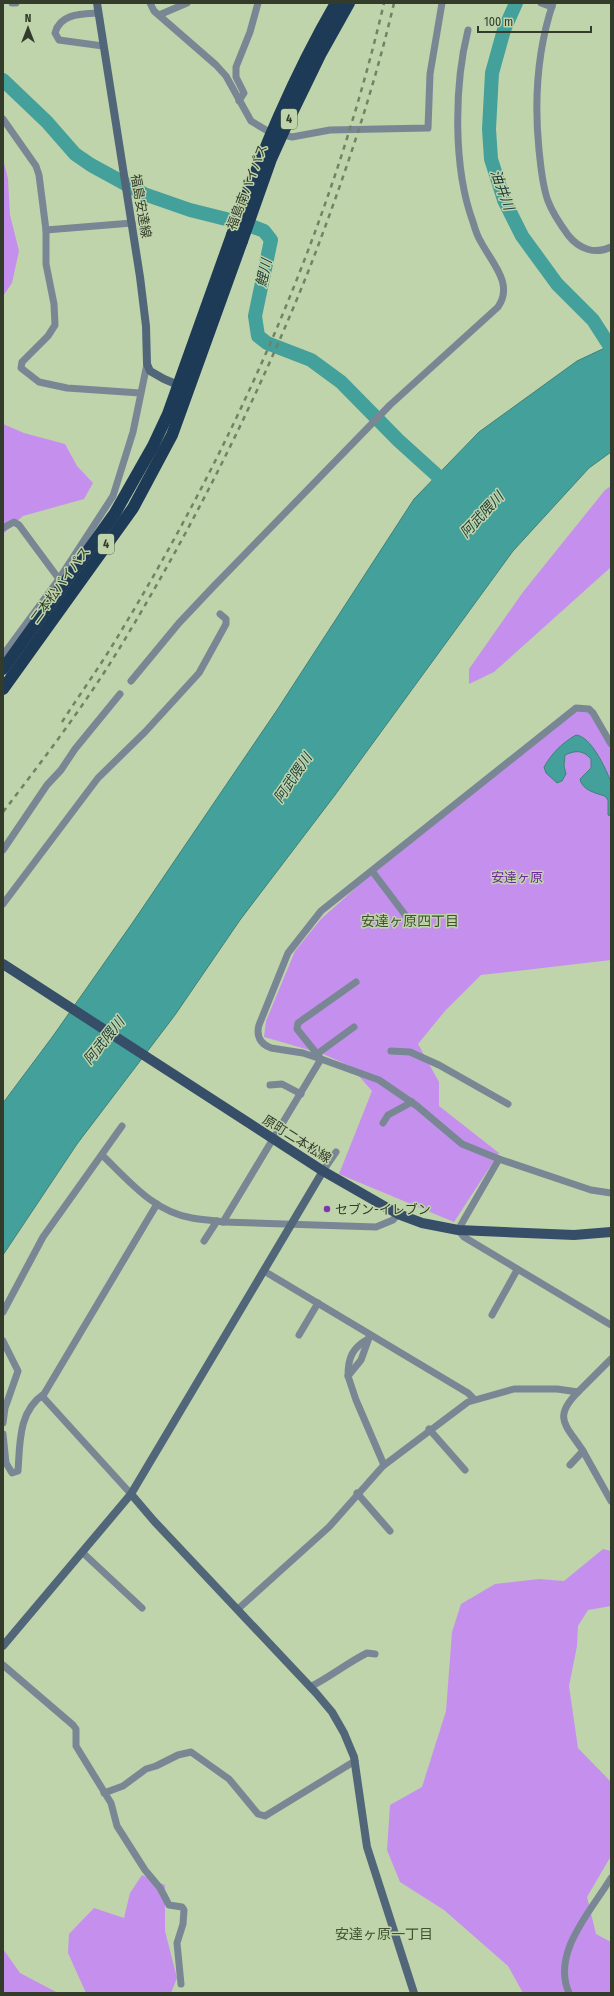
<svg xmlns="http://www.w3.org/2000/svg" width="614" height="1996" viewBox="0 0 614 1996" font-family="'Fira Sans Condensed','Noto Sans JP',sans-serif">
	<rect width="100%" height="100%" fill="#bfd4aa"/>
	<!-- green -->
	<g fill="#c590ed">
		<path d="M3,159L8,179L10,215L19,251L12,283L3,296Z"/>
		<path d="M3,424L24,433L65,444L77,466L93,483L84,499L23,516L3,534Z"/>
		<path d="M611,486V567L494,672L469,684V669L523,592L605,490Z"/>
		<path d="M581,710L589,713L611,750V960L481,975L445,1011L418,1044L439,1082V1106L499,1153L454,1222L339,1174L372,1091L350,1066L323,1054L264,1037L266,1021L295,951L321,919L358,886L575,711Z"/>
		<path d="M603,1549L611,1551V1606L588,1610L578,1626L577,1646L569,1686L578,1748L611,1782V1856L587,1897L596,1934L611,1942V1993H523L508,1966L444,1910L400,1882L387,1850L390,1805L422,1787L446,1711L452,1632L461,1604L495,1584L539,1579L564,1581Z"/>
		<path d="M142,1875L165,1885V1931L177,1978L171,1993H86L68,1953L69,1934L94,1908L124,1918L130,1893Z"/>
		<path d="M3,1949L20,1973L58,1993H3Z"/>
	</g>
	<!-- water -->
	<g fill="#44a09a" stroke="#3f8279">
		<path d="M611,345V452L589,468L513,551L335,795L240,920L175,1015L77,1144L3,1255V1103L53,1036L133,922L277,710L414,499L479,432L577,361Z"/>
		<path d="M576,735C591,736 606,769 611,782C614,791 611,806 611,816L608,815V800L605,796C595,793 582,790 580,779L591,768V759C583,750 576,750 565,755L564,766L566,774L562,781L557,783L546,773L544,767C552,753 562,743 576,735Z"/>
	</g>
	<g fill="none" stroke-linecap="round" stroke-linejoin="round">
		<!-- river -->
		<g stroke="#44a09a" stroke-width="14">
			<path d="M516,3L504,30L492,73L489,129L491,159L504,200L522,236L557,284L593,320L611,348"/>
			<path d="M3,80L47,122L75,154L91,165L144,194L190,210L246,224L264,231L271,240L255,316L258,336L267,343L311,360L341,382L398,440L451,488"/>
		</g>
		<!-- street -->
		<g stroke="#798795" stroke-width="7">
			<path d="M12,3H16"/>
			<path d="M150,3L154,11L216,65L226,76L251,121L266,130L292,137L330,130L428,128L430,74L442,3"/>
			<path d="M541,3L552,7"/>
			<path d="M553,3C537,51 534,100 539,150C541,167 542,185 548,201C553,214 560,224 568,235C579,249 595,255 611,247"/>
			<path d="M98,13C83,14 60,13 55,33L59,40L103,46"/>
			<path d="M159,15L187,3"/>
			<path d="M239,101L244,93L236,77V67L250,32L258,3"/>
			<path d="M3,119L36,166L39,175L46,230V264L54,304L55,325L48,336L22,362L21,368L39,382L67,388L140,393"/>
			<path d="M46,230L132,223"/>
			<path d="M3,528L14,522L19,525L59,579"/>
			<path d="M3,655L59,579L113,496L133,432L147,364"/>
			<path d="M131,681L179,623L213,587L390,405L498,307C514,284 492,263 481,242C477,236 475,229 473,222C453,168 454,86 468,30"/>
			<path d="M3,850L47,785L61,770L75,749L120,694"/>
			<path d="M372,871L406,916"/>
			<path d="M3,904L98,778L145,732L199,673L226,624V619L220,614"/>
			<path d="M356,982L298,1023L297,1029L321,1059L379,1080L417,1106L462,1144L499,1159L591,1190L611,1193"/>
			<path d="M391,1051L410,1052L439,1065L508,1104"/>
			<path d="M317,1054L354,1027"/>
			<path d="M270,1085L282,1084L301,1094"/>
			<path d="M383,1123L388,1115L412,1102"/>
			<path d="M102,1155C129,1181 154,1212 192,1218C202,1220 213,1220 223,1222"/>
			<path d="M499,1159L458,1230L464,1237L611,1325"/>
			<path d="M323,1171L336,1152"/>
			<path d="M398,1214L393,1220L376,1227L223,1222L321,1059L303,1053L271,1048C260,1044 256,1036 259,1025L288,953L321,911L576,708L589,709L593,713L611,744"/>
			<path d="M204,1241L217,1221"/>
			<path d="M264,1271L468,1393L474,1399"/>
			<path d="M3,1312L43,1237L122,1126"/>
			<path d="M492,1315L517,1270"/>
			<path d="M299,1335L318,1303"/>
			<path d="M370,1335L361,1360L348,1376L356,1400L384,1465"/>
			<path d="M3,1341L18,1371L5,1408L3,1423"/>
			<path d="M348,1376C348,1358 352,1348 368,1339"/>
			<path d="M42,1396L131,1494"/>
			<path d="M429,1429L465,1470"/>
			<path d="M3,1434L6,1463L12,1473L18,1471C20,1444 18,1411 44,1394L157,1204"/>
			<path d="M583,1451L611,1501"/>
			<path d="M570,1465L583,1451C566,1425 552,1418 578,1392"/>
			<path d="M357,1493L390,1531"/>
			<path d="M82,1552L142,1608"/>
			<path d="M238,1609L329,1527L383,1466L468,1402L514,1389H557L578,1392L611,1359"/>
			<path d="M3,1665L73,1725L76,1729V1746L111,1803L117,1826L145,1870L160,1888L169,1905L182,1907L184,1910L183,1924L177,1943L181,1984"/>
			<path d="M310,1687C330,1677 347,1663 367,1653L375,1654"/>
			<path d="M104,1793L123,1786L146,1769L156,1766L178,1755L191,1752L229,1779L258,1814L265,1816L355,1761"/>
			<path d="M569,1993C551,1953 591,1911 611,1878"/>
		</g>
		<!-- secondary -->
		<g stroke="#52667a" stroke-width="8">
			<path d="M97,3L140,277L146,326L147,364L150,371L164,379L183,387"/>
			<path d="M131,1494L154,1521L316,1693L332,1712L344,1733L354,1757L367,1847L414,1993"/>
			<path d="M3,1646L131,1494L323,1171"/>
		</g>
		<!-- primary -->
		<path stroke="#364e67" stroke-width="10" d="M3,964L323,1171L398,1214L422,1223L458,1230L574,1235L611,1232"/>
		<!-- highway -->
		<g stroke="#1d3a56" stroke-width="12">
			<path d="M3,669L115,513L153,446L168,414L232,235"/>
			<path d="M3,689L133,508L172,435L242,241"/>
		</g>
		<!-- rail -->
		<g stroke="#738265" stroke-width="2.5" stroke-dasharray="5 5" stroke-linecap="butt">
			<path d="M62,722C78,697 96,672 112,646C234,447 331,230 384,3"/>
			<path d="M3,812C43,760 84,706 119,649C193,527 257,400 310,267C343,181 373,93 394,3"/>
		</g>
		<!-- highway-bridge -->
		<g stroke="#1d3a56" stroke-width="12">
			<path d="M232,235C261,155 293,77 336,3"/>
			<path d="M242,241L271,159L289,119L321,53L349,3"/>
		</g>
	</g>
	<!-- markers -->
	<circle fill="#7d37aa" stroke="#bfd4aa" stroke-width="1.5" cx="327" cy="1209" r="4"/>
	<g text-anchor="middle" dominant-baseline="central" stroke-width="3" stroke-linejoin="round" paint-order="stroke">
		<!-- shield labels -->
		<g fill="#bfd4aa" stroke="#5d6a51" stroke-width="1">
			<rect x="281" y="109" width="16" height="20" rx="3"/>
			<rect x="98" y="534" width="16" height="20" rx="3"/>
		</g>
		<g font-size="12" font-weight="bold" fill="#333c2b">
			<text x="289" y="119">4</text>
			<text x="106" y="544">4</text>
		</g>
		<!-- street labels -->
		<g font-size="13" fill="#333c2b" stroke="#bfd4aa">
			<text transform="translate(247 187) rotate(-69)">福島南バイパス</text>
			<text transform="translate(141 206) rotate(80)">福島安達線</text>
			<text transform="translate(60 585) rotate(-54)">二本松バイパス</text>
			<text transform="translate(297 1139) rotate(32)">原町二本松線</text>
		</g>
		<!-- park labels -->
		<g font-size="13" fill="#6e2898" stroke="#bfd4aa">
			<text x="517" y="877">安達ヶ原</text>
		</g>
		<!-- poi labels -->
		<g font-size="13" fill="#333c2b" stroke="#bfd4aa" text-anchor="start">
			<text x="335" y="1209">セブン-イレブン</text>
		</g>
		<!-- water labels -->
		<g font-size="14" font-style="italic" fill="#1d3a38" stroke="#bfd4aa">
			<text transform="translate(502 190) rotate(70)">油井川</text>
			<text transform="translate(264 273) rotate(-78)">鯉川</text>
			<text transform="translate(482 515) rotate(-47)">阿武隈川</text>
			<text transform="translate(293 778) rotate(-56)">阿武隈川</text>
			<text transform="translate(104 1041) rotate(-51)">阿武隈川</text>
		</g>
		<!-- neighbourhood labels -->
		<g font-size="14" fill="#40522e" stroke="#bfd4aa">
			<text x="410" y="921">安達ヶ原四丁目</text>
			<text x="384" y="1934">安達ヶ原一丁目</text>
		</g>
	</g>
	<!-- border -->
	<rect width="614" height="1996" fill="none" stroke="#333c2b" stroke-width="8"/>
	<!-- north arrow -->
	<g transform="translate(28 28)" stroke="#bfd4aa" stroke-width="3" paint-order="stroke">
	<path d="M0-3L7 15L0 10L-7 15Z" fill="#333c2b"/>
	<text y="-6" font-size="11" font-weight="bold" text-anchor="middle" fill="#333c2b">N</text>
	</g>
	<!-- scale -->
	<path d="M478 26v6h113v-6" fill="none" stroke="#333c2b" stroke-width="2"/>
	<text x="484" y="26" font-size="12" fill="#333c2b" stroke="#bfd4aa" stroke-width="3" paint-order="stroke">100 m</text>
</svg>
